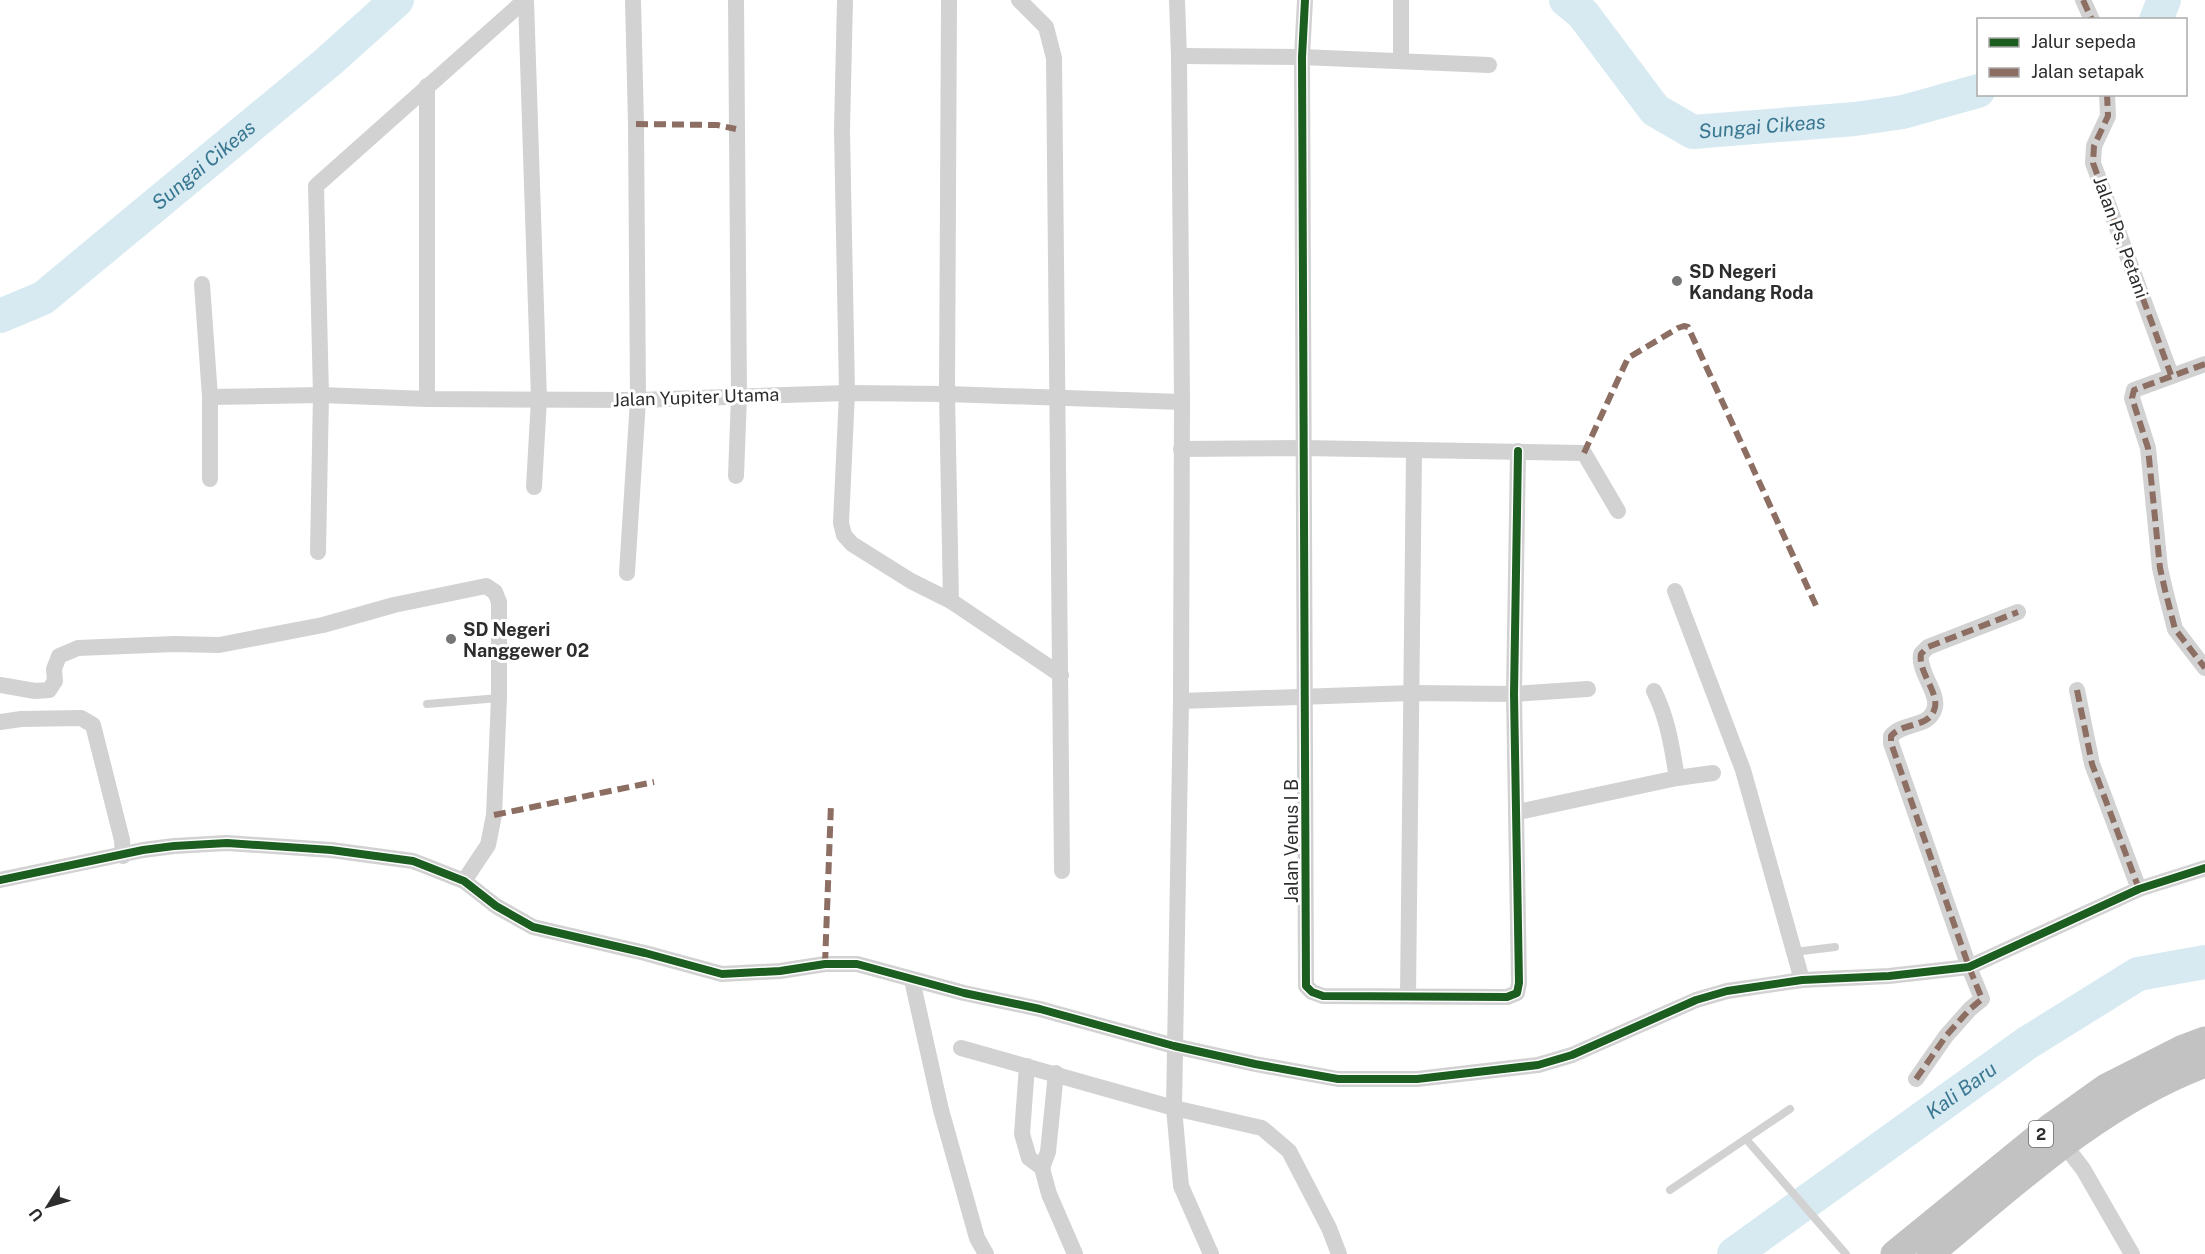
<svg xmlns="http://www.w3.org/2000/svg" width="2205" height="1254" viewBox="0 0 2205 1254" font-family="'Public Sans',sans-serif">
	<rect width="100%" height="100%" fill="#fff"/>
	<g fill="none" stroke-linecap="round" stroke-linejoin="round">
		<!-- river -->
		<g stroke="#d7eaf2" stroke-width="34">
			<path id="s1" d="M1566,0L1583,14L1655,110L1693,132L1855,119L1903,112L1978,91"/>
			<path d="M2156,20L2164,0"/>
			<path id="s2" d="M0,316L43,298L328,62L397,0"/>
			<path id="s3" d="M1734,1254L2027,1043L2138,974L2205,962"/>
		</g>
		<!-- service -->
		<g stroke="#d2d2d2" stroke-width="8">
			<path d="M427,704L499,698"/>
			<path d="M1794,952L1835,947"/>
			<path d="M1746,1139L1846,1254"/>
			<path d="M1670,1190L1790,1109"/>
		</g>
		<!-- minor -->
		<g stroke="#d2d2d2" stroke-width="16">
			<path d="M526,0L539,399L534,487"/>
			<path d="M736,0L739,396L736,476"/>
			<path d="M845,0L842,130L847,393L841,523L844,535L852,544L911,581L951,601L1061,675"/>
			<path d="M949,0L947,394L951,601"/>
			<path d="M1019,0L1046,27L1054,58L1062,871"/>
			<path d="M1177,0L1179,56L1182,402L1181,701L1174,1108L1181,1186L1211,1254"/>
			<path d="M1305,0L1302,57L1306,986L1312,992L1323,996L1507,997L1517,993L1519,983L1514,694L1518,451"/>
			<path d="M1401,0V61"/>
			<path d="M2083,0L2092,20"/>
			<path d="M1179,56L1302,57L1489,65"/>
			<path d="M2107,94L2108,116L2094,146L2093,163L2171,375"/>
			<path d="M202,284L210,397V479"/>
			<path d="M2205,364L2134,390L2132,398L2148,448L2160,568L2165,590L2175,629L2205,668"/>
			<path d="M210,397L321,395L427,399L638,400L847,393L947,394L1182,402"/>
			<path d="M427,399V86"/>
			<path d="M1181,449L1303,448L1584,453L1618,511"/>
			<path d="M318,552L321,395L316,186L525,0"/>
			<path d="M627,573L638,400L636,124L633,0"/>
			<path d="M1675,591L1743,770L1802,980"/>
			<path d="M0,685L35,691L49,690L55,681L54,669L59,656L78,648L174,644L219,645L323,625L394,605L486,586L495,592L499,602V698L494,815L488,845L464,881"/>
			<path d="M2077,690L2092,764L2139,889"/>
			<path d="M1654,691C1668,719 1672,748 1677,778"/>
			<path d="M1181,701L1412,693L1514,694L1588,689"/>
			<path d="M0,722L21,719L81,718L93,725L122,840L123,856"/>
			<path d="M1518,812L1677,778L1713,773"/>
			<path d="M0,880L143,850L174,846L227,843L331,850L413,861L464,881L496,906L533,927L645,953L722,974L780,971L825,964H857L964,993L1040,1009L1174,1046L1255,1064L1338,1079H1417L1538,1065L1572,1055L1696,1000L1727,991L1802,980L1889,976L1969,967L2139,889L2205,868"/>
			<path d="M912,980L941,1110L977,1238L986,1254"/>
			<path d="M1408,995L1414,451"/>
			<path d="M961,1048L1174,1108L1262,1128L1289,1151L1329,1228L1339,1254"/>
			<path d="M1027,1066L1022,1134L1029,1158L1042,1168L1049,1194L1075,1254"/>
			<path d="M1916,1079L1946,1036L1970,1009L1982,999L1969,967L1891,743V736C1904,721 1930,729 1935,707C1938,691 1918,672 1921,654L1928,647L2018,612"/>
			<path d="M2059,1138L2083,1169L2132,1254"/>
			<path d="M1042,1168L1048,1152L1056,1073"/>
		</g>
		<!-- trunk -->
		<g stroke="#c2c2c2" stroke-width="27">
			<path d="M1894,1254L2050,1127L2106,1087L2181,1049L2205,1040"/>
			<path d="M1930,1254C2016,1183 2099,1104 2205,1064"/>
		</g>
		<!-- quiet -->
		<g stroke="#8d6e63" stroke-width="6" stroke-dasharray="12 6" stroke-linecap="butt">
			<path d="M2083,0L2092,20"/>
			<path d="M2107,94L2108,116L2094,146L2093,163L2171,375"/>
			<path d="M636,124L717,125L736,129"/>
			<path d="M2205,364L2134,390L2132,398L2148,448L2160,568L2165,590L2175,629L2205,668"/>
			<path d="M1584,453L1628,358L1678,328L1684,326L1688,327L1818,610"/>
			<path d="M2077,690L2092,764L2139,889"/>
			<path d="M494,815L654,782"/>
			<path d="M825,964L831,804"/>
			<path d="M1916,1079L1946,1036L1970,1009L1982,999L1969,967L1891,743V736C1904,721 1930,729 1935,707C1938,691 1918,672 1921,654L1928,647L2018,612"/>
		</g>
		<defs>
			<g id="cycleway">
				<path d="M1305,0L1302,57L1306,986L1312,992L1323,996L1507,997L1517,993L1519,983L1514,694L1518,451"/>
				<path d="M0,880L143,850L174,846L227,843L331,850L413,861L464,881L496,906L533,927L645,953L722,974L780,971L825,964H857L964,993L1040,1009L1174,1046L1255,1064L1338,1079H1417L1538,1065L1572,1055L1696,1000L1727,991L1802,980L1889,976L1969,967L2139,889L2205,868"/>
			</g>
		</defs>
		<!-- cycleway casing -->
		<use href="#cycleway" stroke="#fff" stroke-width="11"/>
		<!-- cycleway -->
		<use href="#cycleway" stroke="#1b5e20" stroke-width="8"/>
	</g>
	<!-- markers -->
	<g fill="#767676" stroke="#fff" stroke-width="2">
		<circle cx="1677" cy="281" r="6"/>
		<circle cx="451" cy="639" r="6"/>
	</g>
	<g text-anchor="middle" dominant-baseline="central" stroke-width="6" stroke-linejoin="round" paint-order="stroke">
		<!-- shield labels -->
		<rect fill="#fff" stroke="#6c6c6c" stroke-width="1.5" x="2029" y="1121" width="24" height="26" rx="4.5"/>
		<g font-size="16" font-weight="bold" fill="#2d2d2d">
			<text x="2041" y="1134">2</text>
		</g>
		<!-- street labels -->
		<g font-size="18" fill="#2d2d2d" stroke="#fff">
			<text transform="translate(2121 237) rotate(70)">Jalan Ps. Petani</text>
			<text transform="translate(696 397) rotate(-2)">Jalan Yupiter Utama</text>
			<text transform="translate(1291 841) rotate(-90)">Jalan Venus I B</text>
		</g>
		<!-- poi labels -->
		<g font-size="18" font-weight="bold" fill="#2d2d2d" stroke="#fff" text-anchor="start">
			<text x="1689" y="271">SD Negeri<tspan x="1689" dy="21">Kandang Roda</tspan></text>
			<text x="463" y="629">SD Negeri<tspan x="463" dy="21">Nanggewer 02</tspan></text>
		</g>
		<!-- water labels -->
		<g font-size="20" font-style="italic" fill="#3a7791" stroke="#fff">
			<text stroke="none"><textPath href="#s1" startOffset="255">Sungai Cikeas</textPath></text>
			<text stroke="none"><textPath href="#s2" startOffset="255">Sungai Cikeas</textPath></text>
			<text stroke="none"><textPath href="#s3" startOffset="280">Kali Baru</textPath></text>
		</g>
	</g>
	<!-- legend -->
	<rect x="1977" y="18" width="210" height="78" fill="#ffffff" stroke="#ababab" stroke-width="1.5"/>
	<rect x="1989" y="38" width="30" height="9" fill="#1b5e20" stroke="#ababab" stroke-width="1.5"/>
	<text x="2031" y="48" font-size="18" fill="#2d2d2d">Jalur sepeda</text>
	<rect x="1989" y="68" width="30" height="9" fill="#8d6e63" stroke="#ababab" stroke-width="1.5"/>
	<text x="2031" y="78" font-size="18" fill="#2d2d2d">Jalan setapak</text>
	<!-- north arrow -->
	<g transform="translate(48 1206) rotate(233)" stroke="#ffffff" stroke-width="4.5" paint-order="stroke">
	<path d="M0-4.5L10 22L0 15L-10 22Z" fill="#2d2d2d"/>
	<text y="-9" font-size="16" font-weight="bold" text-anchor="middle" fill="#2d2d2d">U</text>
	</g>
</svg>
